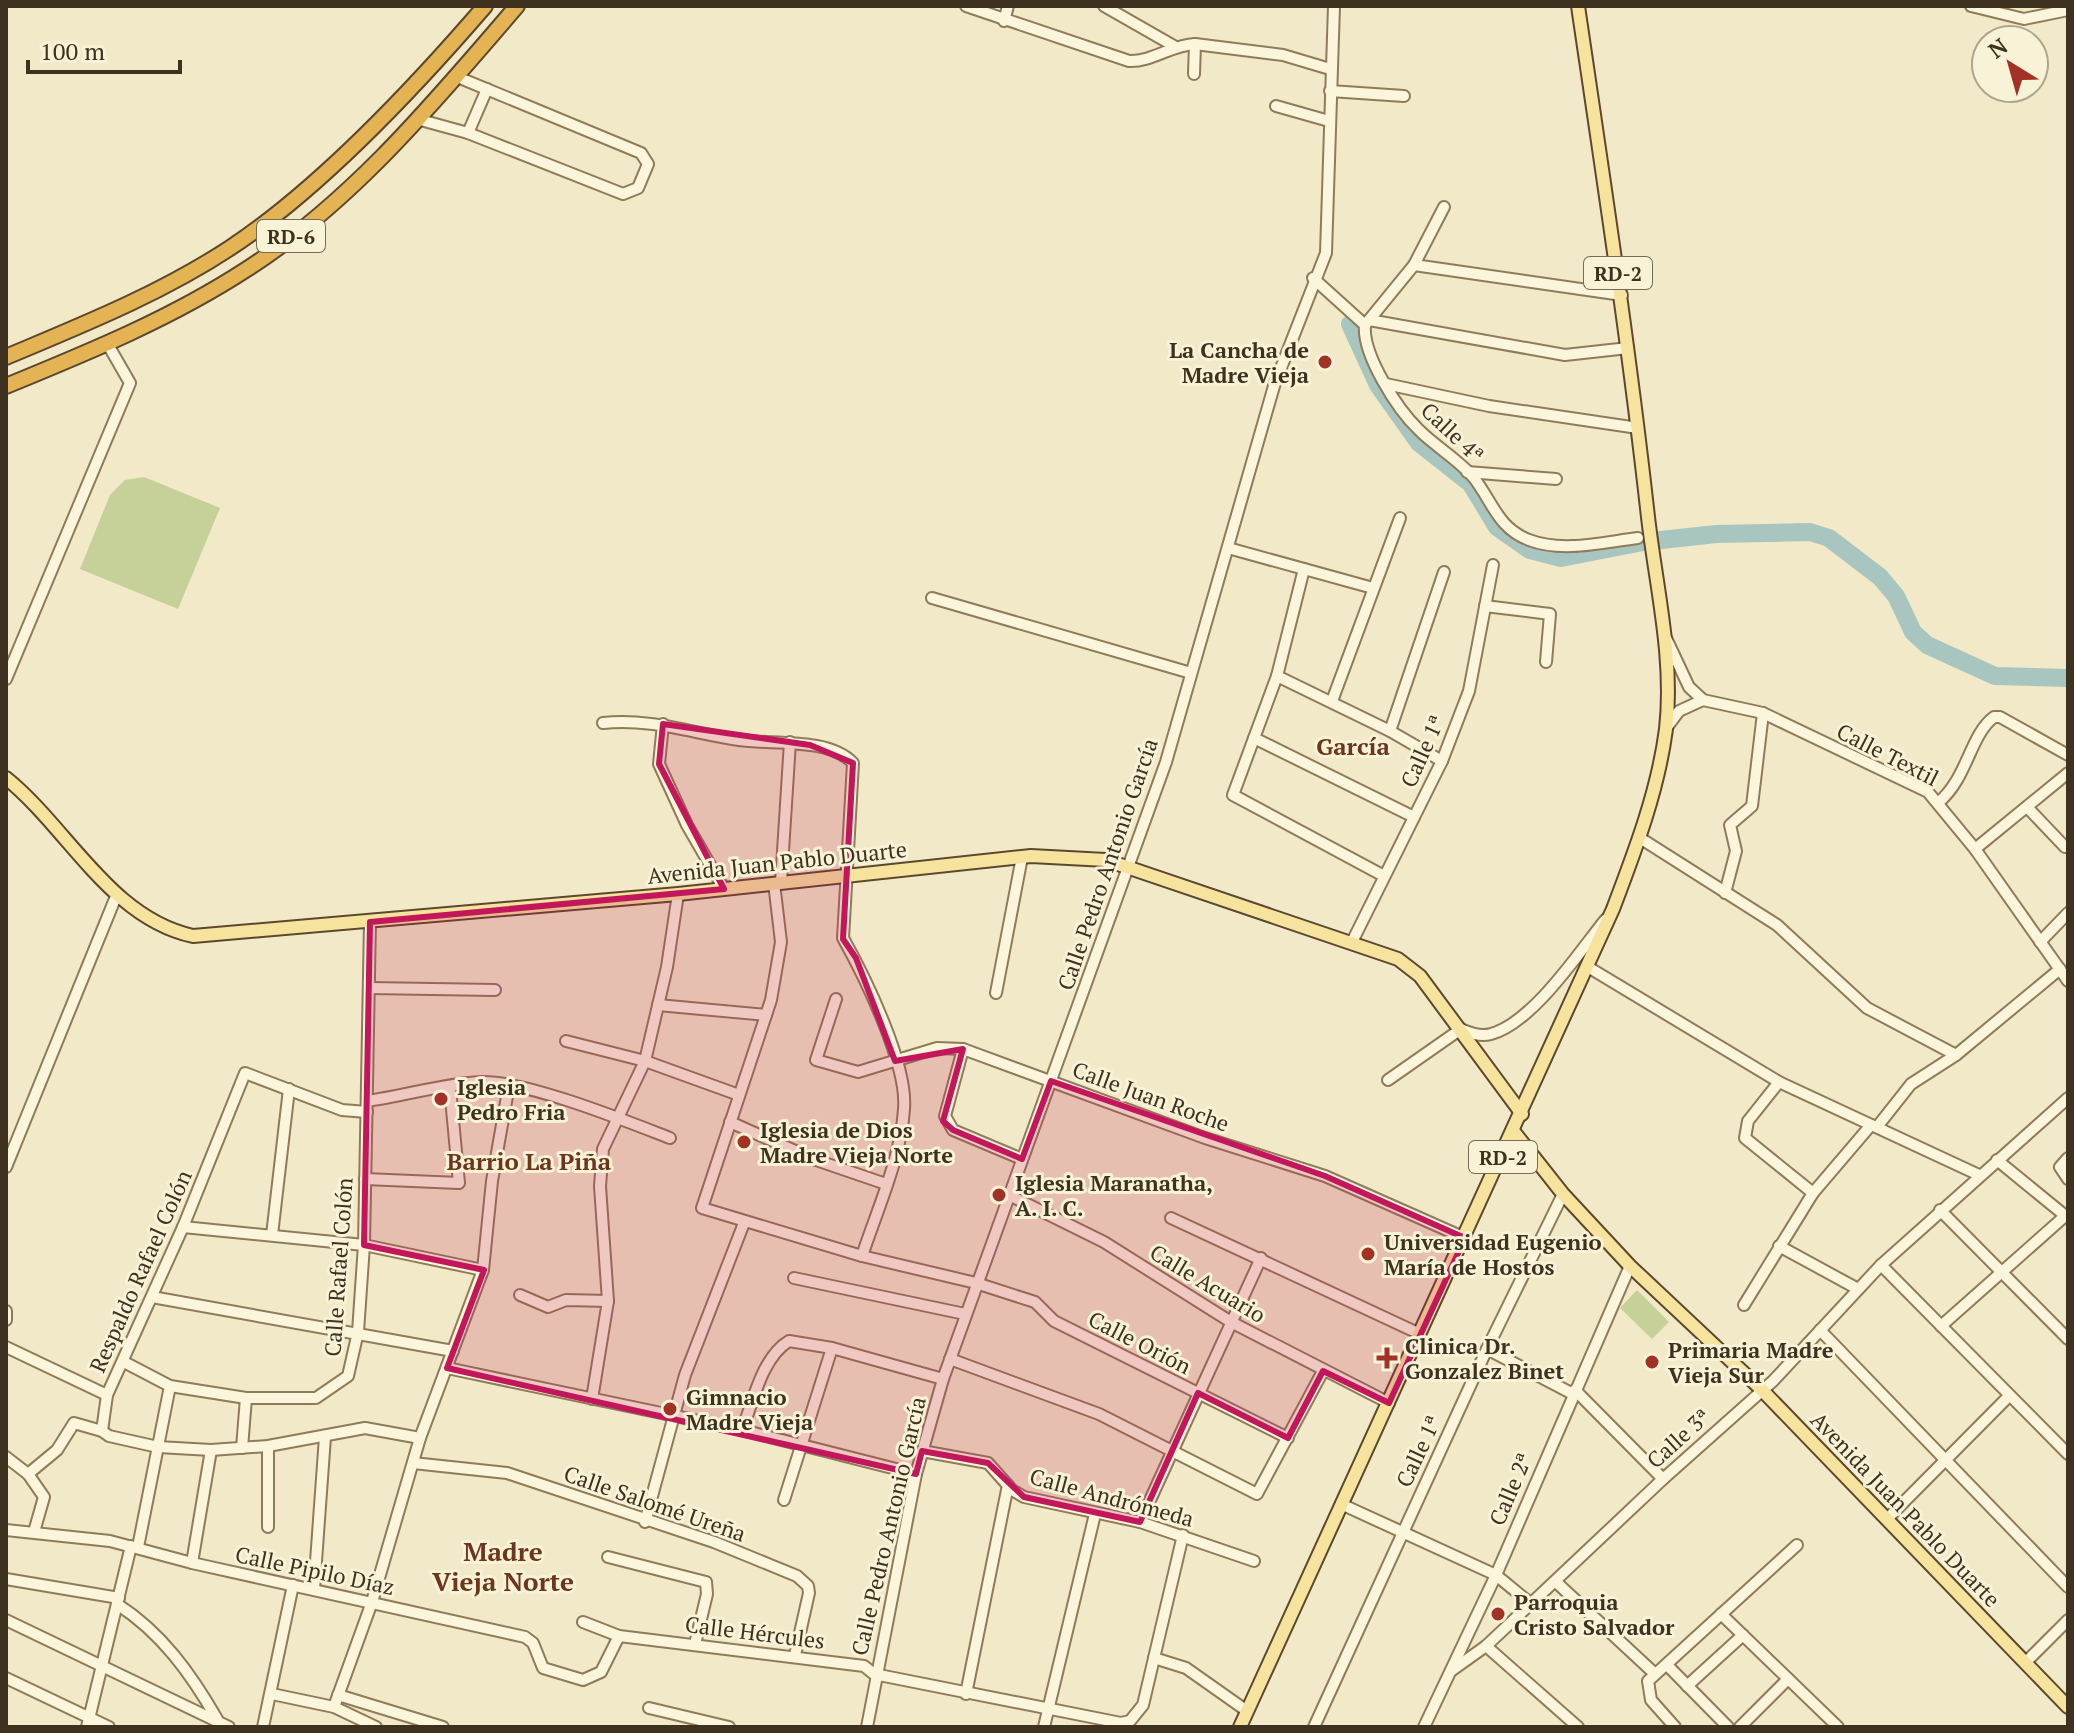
<svg xmlns="http://www.w3.org/2000/svg" width="2074" height="1733" viewBox="0 0 2074 1733" font-family="'PT Serif',serif">
	<rect width="100%" height="100%" fill="#f1e9c7"/>
	<!-- green -->
	<g fill="#c5d199">
		<path d="M144,477L220,508L178,609L80,569L110,495L125,480Z"/>
		<path d="M1637,1290L1669,1322L1652,1339L1620,1308Z"/>
	</g>
	<g fill="none" stroke-linecap="round" stroke-linejoin="round">
		<!-- river -->
		<path stroke="#a8c5bf" stroke-width="18" d="M1350,324L1378,385L1419,443L1471,484L1497,527L1530,550L1561,558L1643,542L1716,534L1810,532L1829,538L1880,577L1896,596L1913,632L1927,645L1995,676L2068,678"/>
		<defs>
			<g id="minor">
				<path d="M966,6L1129,61C1152,62 1171,45 1195,44L1283,55L1330,69"/>
				<path d="M1104,6L1174,46"/>
				<path d="M1971,6L2024,19L2068,10"/>
				<path d="M1004,21L1008,6"/>
				<path d="M1194,74L1195,44"/>
				<path d="M1330,91L1404,96"/>
				<path d="M1276,106L1329,121"/>
				<path d="M417,119L468,133L623,194L638,188L648,164L641,153L455,76"/>
				<path d="M468,133L487,89"/>
				<path d="M1444,207L1414,265L1365,325C1362,354 1397,409 1419,430C1436,447 1459,460 1474,478C1493,503 1498,528 1529,540C1563,553 1604,542 1638,538"/>
				<path d="M1414,265L1622,295"/>
				<path d="M1313,278L1365,325"/>
				<path d="M1369,320L1565,355L1628,348"/>
				<path d="M1386,384L1489,406L1638,428"/>
				<path d="M1467,472L1556,479"/>
				<path d="M1228,548L1373,588"/>
				<path d="M1304,569L1277,676L1233,795L1384,876"/>
				<path d="M932,598L1191,673"/>
				<path d="M1485,606L1550,614L1546,662"/>
				<path d="M1666,638L1689,687L1703,700"/>
				<path d="M1277,676L1390,731L1442,761"/>
				<path d="M6,679L130,383L107,343"/>
				<path d="M1332,701L1400,518"/>
				<path d="M603,723C650,718 692,733 739,740C772,745 828,737 853,763L843,938C865,977 908,1065 904,1109C901,1158 877,1210 862,1256"/>
				<path d="M663,724L659,764L687,825L724,889"/>
				<path d="M1667,727L1679,711L1703,700L1763,713L1928,792L1975,849L2068,981"/>
				<path d="M1390,731L1444,572"/>
				<path d="M1254,738L1414,817"/>
				<path d="M1939,802C1968,777 1970,735 1994,717H2000L2068,755"/>
				<path d="M2027,807L2065,847"/>
				<path d="M1640,838L1777,925L1867,1008L1956,1055"/>
				<path d="M1975,849L2068,773"/>
				<path d="M781,882L790,742"/>
				<path d="M774,883L781,942L771,1000L702,1208L862,1256L976,1283L1035,1302L1054,1321L1288,1438"/>
				<path d="M1725,893L1736,851L1730,825L1752,806L1763,713"/>
				<path d="M1352,942L1442,761L1469,691L1493,565"/>
				<path d="M2040,942L2068,913"/>
				<path d="M1588,967L1779,1082L1979,1175"/>
				<path d="M369,988L495,990"/>
				<path d="M996,993L1022,857"/>
				<path d="M836,999L816,1060L858,1072L937,1048L963,1049L1205,1138L1325,1176L1465,1238"/>
				<path d="M658,1005L766,1015"/>
				<path d="M566,1041L645,1061L739,1095"/>
				<path d="M963,1049L945,1116L953,1130L1022,1159"/>
				<path d="M1388,1080L1461,1029C1470,1033 1480,1037 1491,1034C1532,1023 1578,954 1605,920"/>
				<path d="M1779,1082L1748,1121L1745,1138L1813,1193"/>
				<path d="M367,1101C405,1096 445,1083 482,1082C527,1081 626,1121 670,1138"/>
				<path d="M367,1112L342,1110L245,1073L183,1227L107,1395L102,1431L109,1436L158,1447L211,1450L268,1446L365,1428L420,1438"/>
				<path d="M730,1122L813,1159L886,1184"/>
				<path d="M1877,1127L1911,1084L1956,1055L2060,969"/>
				<path d="M2068,1158L2060,1167L2068,1179"/>
				<path d="M1997,1160L2068,1218"/>
				<path d="M6,1167L117,894"/>
				<path d="M365,1179L459,1183L450,1088"/>
				<path d="M1009,1195L1104,1242L1231,1322L1389,1403"/>
				<path d="M1940,1210L2068,1339"/>
				<path d="M1171,1218L1420,1334"/>
				<path d="M183,1227L364,1245L483,1270"/>
				<path d="M272,1235L289,1089"/>
				<path d="M1779,1246L1858,1289"/>
				<path d="M1881,1265L2068,1454"/>
				<path d="M794,1278L965,1314"/>
				<path d="M520,1295L548,1307L566,1300L608,1301"/>
				<path d="M152,1297L453,1351"/>
				<path d="M1744,1305L1813,1193L1871,1125"/>
				<path d="M6,1311V1320"/>
				<path d="M1941,1326L2065,1216"/>
				<path d="M1820,1330L2068,1587"/>
				<path d="M6,1347L107,1395"/>
				<path d="M1487,1349L1573,1394"/>
				<path d="M950,1359L1099,1414L1257,1494L1323,1371"/>
				<path d="M124,1362L170,1386L246,1398H316L348,1376L358,1332L364,1245L370,922"/>
				<path d="M447,1368L742,1430L916,1474"/>
				<path d="M1575,1390L1663,1479"/>
				<path d="M592,1399L608,1301L600,1186L603,1149L645,1061L667,967L678,894"/>
				<path d="M742,1430C753,1402 762,1357 789,1341L832,1348L943,1379"/>
				<path d="M242,1448L246,1398"/>
				<path d="M922,1451L988,1463L1012,1490L1024,1497L1140,1522L1254,1561"/>
				<path d="M6,1457L28,1474L44,1497L34,1532"/>
				<path d="M413,1463L507,1473L714,1542L797,1576L808,1586L809,1593L795,1655"/>
				<path d="M28,1474L57,1450L74,1423L102,1431"/>
				<path d="M784,1500L832,1348"/>
				<path d="M1341,1504L1496,1575L1531,1604"/>
				<path d="M1888,1518L2009,1396"/>
				<path d="M645,1522L685,1375L744,1223"/>
				<path d="M1140,1522L1261,1258"/>
				<path d="M268,1527V1446"/>
				<path d="M6,1530L110,1541L192,1563L525,1637L533,1643L543,1668L583,1680L601,1672L619,1636"/>
				<path d="M138,1547L170,1386"/>
				<path d="M608,1557L706,1582L707,1594L695,1644"/>
				<path d="M192,1563L211,1450"/>
				<path d="M6,1579L119,1598"/>
				<path d="M1556,1582L1654,1673"/>
				<path d="M314,1589L325,1437"/>
				<path d="M117,1604C162,1633 191,1674 217,1719"/>
				<path d="M1721,1614L1838,1727"/>
				<path d="M6,1620L229,1727"/>
				<path d="M583,1622L619,1636L864,1666L874,1674L1121,1723L1130,1721L1143,1705L1183,1535"/>
				<path d="M1486,1646L1578,1727"/>
				<path d="M1154,1658L1186,1668L1247,1711"/>
				<path d="M2026,1662L2068,1620"/>
				<path d="M1667,1665L1728,1727"/>
				<path d="M1451,1671L1486,1646L1663,1479L1773,1381L1881,1265L2068,1098"/>
				<path d="M6,1678L109,1727"/>
				<path d="M1687,1686L1743,1635"/>
				<path d="M272,1694L334,1707L376,1727"/>
				<path d="M966,1694L1008,1485"/>
				<path d="M338,1695L443,1727"/>
				<path d="M334,1707L372,1602L420,1438L483,1270L492,1181L509,1085"/>
				<path d="M649,1708L729,1727"/>
				<path d="M87,1727L131,1546"/>
				<path d="M263,1727L293,1585"/>
				<path d="M867,1727L916,1474L943,1379L1166,762L1274,386L1326,253L1334,6"/>
				<path d="M1044,1727L1095,1514"/>
				<path d="M1314,1727L1487,1349L1563,1194"/>
				<path d="M1424,1727L1496,1575L1630,1266"/>
				<path d="M1675,1727L1651,1700L1648,1681L1797,1545"/>
				<path d="M1740,1727L1788,1679"/>
			</g>
			<g id="major">
				<path d="M6,778C68,828 110,918 193,936L678,894L1031,856L1106,860L1398,959L1420,976L1522,1114"/>
				<path d="M1514,1132L1563,1194L1630,1266L1762,1390L2068,1707"/>
				<path d="M1240,1727L1613,909C1635,851 1658,791 1666,729C1674,658 1656,587 1648,517C1629,346 1603,176 1578,6"/>
			</g>
			<g id="highway">
				<path d="M6,357C82,325 160,294 230,248C318,190 416,86 485,6"/>
				<path d="M6,386C89,352 172,318 247,269C352,202 437,99 517,6"/>
			</g>
		</defs>
		<!-- minor casing -->
		<use href="#minor" stroke="#8f7b5a" stroke-width="14"/>
		<!-- major casing -->
		<use href="#major" stroke="#5c482f" stroke-width="16"/>
		<!-- highway casing -->
		<use href="#highway" stroke="#5c482f" stroke-width="18"/>
		<!-- minor -->
		<use href="#minor" stroke="#fbf5db" stroke-width="10"/>
		<!-- major -->
		<use href="#major" stroke="#f6e39d" stroke-width="12"/>
		<!-- highway -->
		<use href="#highway" stroke="#e4b353" stroke-width="14"/>
	</g>
	<!-- marked area -->
	<path fill="#c2185b" fill-opacity="0.2" stroke="#c2185b" stroke-width="6" stroke-linejoin="round" d="M663,724L810,745L853,763L843,939L856,958L895,1061L963,1049L943,1121L953,1130L1022,1159L1051,1081L1325,1176L1465,1238L1389,1403L1323,1371L1288,1438L1198,1393L1140,1522L1024,1497L988,1463L922,1451L916,1474L447,1368L484,1270L364,1245L370,922L724,889L659,764Z"/>
	<!-- markers -->
	<g fill="#a23126" stroke="#f8f2d7" stroke-width="3">
		<circle cx="1325" cy="362" r="8"/>
		<circle cx="441" cy="1099" r="8"/>
		<circle cx="744" cy="1142" r="8"/>
		<circle cx="999" cy="1195" r="8"/>
		<circle cx="1368" cy="1254" r="8"/>
		<path d="M1383 1346h8v8h8v8h-8v8h-8v-8h-8v-8h8z"/>
		<circle cx="1652" cy="1362" r="8"/>
		<circle cx="670" cy="1409" r="8"/>
		<circle cx="1498" cy="1614" r="8"/>
	</g>
	<g text-anchor="middle" dominant-baseline="central" stroke-width="6" stroke-linejoin="round" paint-order="stroke">
		<!-- shield labels -->
		<g fill="#f8f2d7" stroke="#766b56" stroke-width="2">
			<rect x="257" y="220" width="68" height="32" rx="6"/>
			<rect x="1584" y="257" width="68" height="32" rx="6"/>
			<rect x="1469" y="1141" width="68" height="32" rx="6"/>
		</g>
		<g font-size="20" font-weight="bold" fill="#3e311f">
			<text x="291" y="236">RD-6</text>
			<text x="1618" y="273">RD-2</text>
			<text x="1503" y="1157">RD-2</text>
		</g>
		<!-- poi labels -->
		<g font-size="22" font-weight="bold" fill="#3e311f" stroke="#f8f2d7" text-anchor="start">
			<text x="1309" y="349" text-anchor="end">La Cancha de<tspan x="1309" dy="25">Madre Vieja</tspan></text>
			<text x="457" y="1086">Iglesia<tspan x="457" dy="25">Pedro Fria</tspan></text>
			<text x="760" y="1129">Iglesia de Dios<tspan x="760" dy="25">Madre Vieja Norte</tspan></text>
			<text x="1015" y="1182">Iglesia Maranatha,<tspan x="1015" dy="25">A. I. C.</tspan></text>
			<text x="1384" y="1241">Universidad Eugenio<tspan x="1384" dy="25">María de Hostos</tspan></text>
			<text x="1405" y="1345">Clinica Dr.<tspan x="1405" dy="25">Gonzalez Binet</tspan></text>
			<text x="1668" y="1349">Primaria Madre<tspan x="1668" dy="25">Vieja Sur</tspan></text>
			<text x="686" y="1396">Gimnacio<tspan x="686" dy="25">Madre Vieja</tspan></text>
			<text x="1514" y="1601">Parroquia<tspan x="1514" dy="25">Cristo Salvador</tspan></text>
		</g>
		<!-- street labels -->
		<g font-size="22" fill="#3e311f" stroke="#f8f2d7">
			<text transform="translate(1453 432) rotate(43)">Calle 4ª</text>
			<text transform="translate(1422 751) rotate(-66)">Calle 1ª</text>
			<text transform="translate(1888 754) rotate(27)">Calle Textil</text>
			<text transform="translate(777 862) rotate(-6)">Avenida Juan Pablo Duarte</text>
			<text transform="translate(1107 864) rotate(-71)">Calle Pedro Antonio García</text>
			<text transform="translate(1151 1096) rotate(20)">Calle Juan Roche</text>
			<text transform="translate(338 1267) rotate(-86)">Calle Rafael Colón</text>
			<text transform="translate(140 1271) rotate(-66)">Respaldo Rafael Colón</text>
			<text transform="translate(1208 1283) rotate(31)">Calle Acuario</text>
			<text transform="translate(1140 1342) rotate(27)">Calle Orión</text>
			<text transform="translate(1678 1438) rotate(-42)">Calle 3ª</text>
			<text transform="translate(1418 1451) rotate(-65)">Calle 1ª</text>
			<text transform="translate(1510 1489) rotate(-67)">Calle 2ª</text>
			<text transform="translate(1112 1497) rotate(15)">Calle Andrómeda</text>
			<text transform="translate(655 1503) rotate(19)">Calle Salomé Ureña</text>
			<text transform="translate(1906 1509) rotate(46)">Avenida Juan Pablo Duarte</text>
			<text transform="translate(888 1526) rotate(-77)">Calle Pedro Antonio García</text>
			<text transform="translate(315 1570) rotate(12)">Calle Pipilo Díaz</text>
			<text transform="translate(755 1632) rotate(7)">Calle Hércules</text>
		</g>
		<!-- neighbourhood labels -->
		<g font-size="24" font-weight="bold" fill="#6d351b" stroke="#f8f2d7">
			<text x="1353" y="746">García</text>
			<text x="529" y="1161">Barrio La Piña</text>
		</g>
		<!-- quarter labels -->
		<g font-size="26" font-weight="bold" fill="#6d351b" stroke="#f8f2d7">
			<text x="503" y="1551">Madre<tspan x="503" dy="30">Vieja Norte</tspan></text>
		</g>
	</g>
	<!-- border -->
	<rect width="2074" height="1733" fill="none" stroke="#3e311f" stroke-width="16"/>
	<!-- north arrow -->
	<g transform="translate(2010 64) rotate(323)"><circle r="38" fill="#f8f2d7" stroke="#aea58d" stroke-width="2"/>
	<path d="M0-6L14 30L0 20L-14 30Z" fill="#a23126"/>
	<text y="-12" font-size="22" font-weight="bold" text-anchor="middle" fill="#3e311f">N</text>
	</g>
	<!-- scale -->
	<path d="M28 60v12h152v-12" fill="none" stroke="#3e311f" stroke-width="4"/>
	<text x="40" y="60" font-size="24" fill="#3e311f" stroke="#f8f2d7" stroke-width="6" paint-order="stroke">100 m</text>
</svg>
